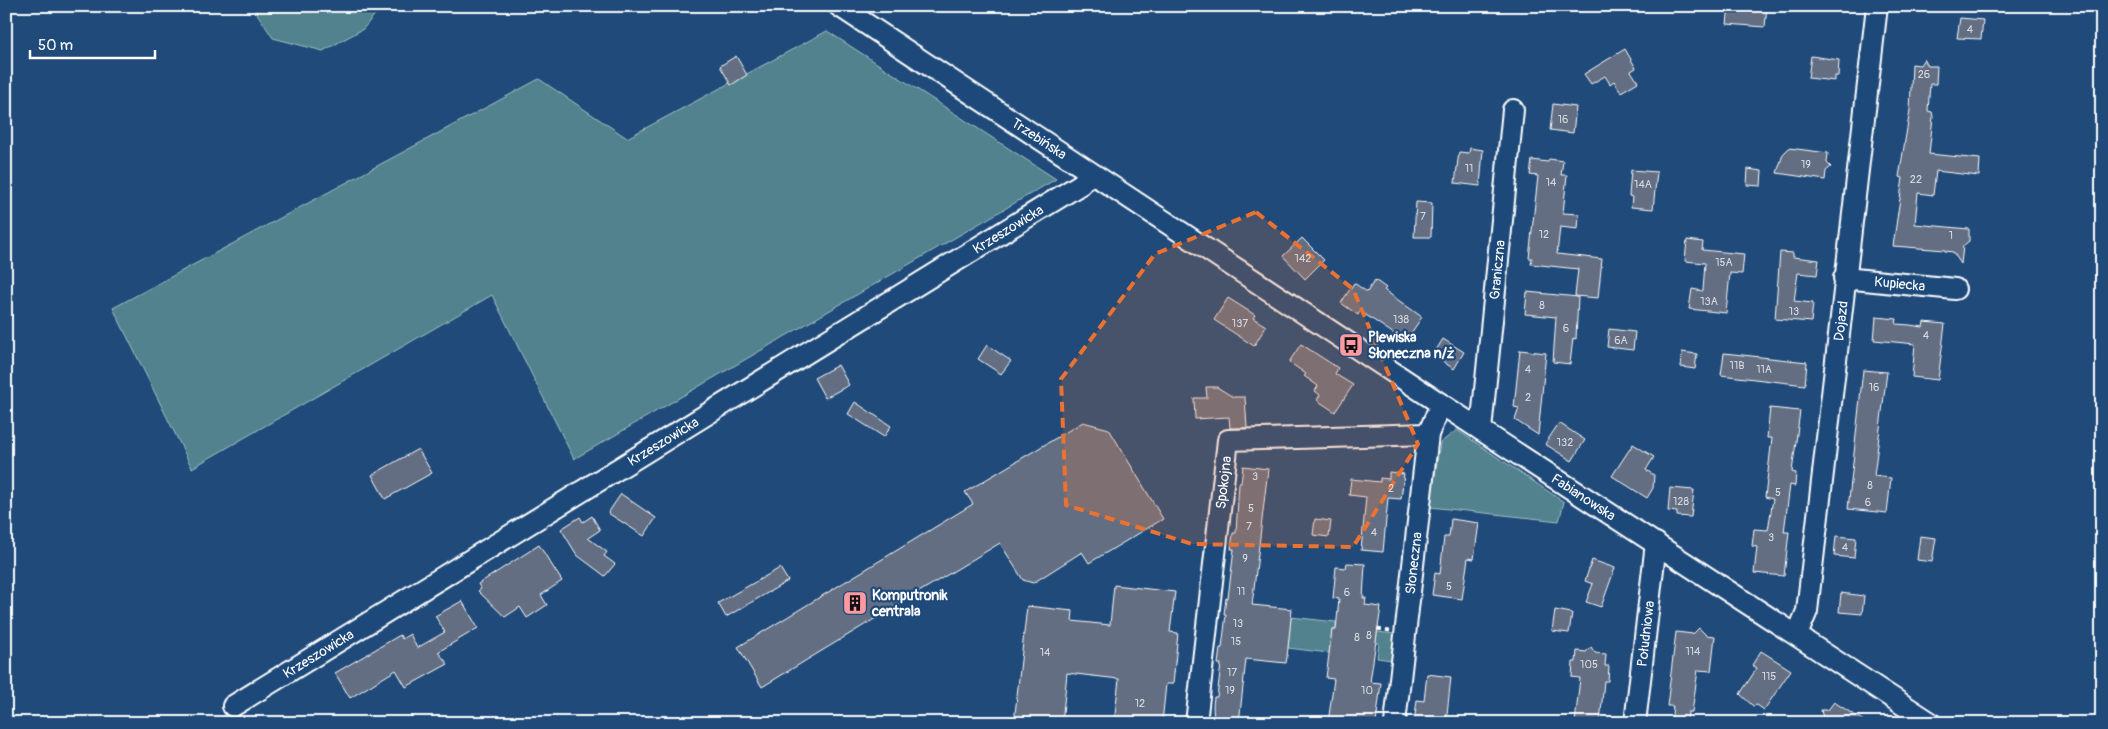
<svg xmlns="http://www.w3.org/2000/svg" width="2108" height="729" viewBox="0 0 2108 729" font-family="Pangolin,sans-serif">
	<rect width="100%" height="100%" fill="#1f4a7a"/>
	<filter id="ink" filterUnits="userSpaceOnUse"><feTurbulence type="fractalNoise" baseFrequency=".02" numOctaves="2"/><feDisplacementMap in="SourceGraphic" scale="10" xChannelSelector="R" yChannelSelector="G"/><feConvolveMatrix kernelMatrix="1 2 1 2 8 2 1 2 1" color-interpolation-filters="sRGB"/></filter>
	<g filter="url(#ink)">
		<!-- green -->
		<g fill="#51828d" stroke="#a8c0c6">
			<path d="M252,6H382L363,29L323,51L273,38Z"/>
			<path d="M827,31L1056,179L574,459L492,295L192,468L113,308L539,79L627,138Z"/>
			<path d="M1457,430L1564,502L1559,521L1430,507L1440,443Z"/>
			<path d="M1291,617L1336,622V630H1332L1329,653L1288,648Z"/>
			<path d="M1377,632L1395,634L1392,660L1377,658L1379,643H1376Z"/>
		</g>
		<!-- building -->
		<g fill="#636e83" stroke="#fff">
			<path d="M1729,6H1767L1765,27L1727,24Z"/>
			<path d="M1960,18L1983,20L1981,39L1957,38Z"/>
			<path d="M1625,49L1636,68L1631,71L1638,82L1621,92L1614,81L1610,84L1605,76L1591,84L1584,74Z"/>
			<path d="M736,56L747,75L731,85L720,66Z"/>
			<path d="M1811,56L1839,60L1838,76H1835V81L1808,78Z"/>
			<path d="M1924,59L1928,66H1937L1936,84H1930L1928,111L1932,112L1933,117L1929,154L1980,159L1979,176L1936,171L1933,195L1918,193L1915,224L1969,229V241L1963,246L1961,264L1953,252L1945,251V250L1893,246L1903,178L1899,177L1910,110L1912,64L1920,65Z"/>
			<path d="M1553,104L1576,107L1573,133L1550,130Z"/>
			<path d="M1470,148L1483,150L1480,186L1455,183L1459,152L1469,153Z"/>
			<path d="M1789,148L1828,153L1827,163L1831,167L1826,171L1825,180L1777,173L1783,154Z"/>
			<path d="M1549,159L1563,161L1561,175H1567L1563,213L1579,214L1578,229L1560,227L1557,254L1602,259L1598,298L1575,296L1578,269L1531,264L1532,258H1529L1538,176L1530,175L1532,160L1548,162Z"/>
			<path d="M1748,169L1762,171L1761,186L1747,185Z"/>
			<path d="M1631,170L1657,172L1653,209L1631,207L1632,197L1629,196Z"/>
			<path d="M1416,202L1432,203L1431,237H1414Z"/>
			<path d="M1302,238L1324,260L1305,279L1283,256Z"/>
			<path d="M1687,240L1703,242L1702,250L1744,254L1742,274L1730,273L1726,313L1689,309L1692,289L1703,291L1705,263L1685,261Z"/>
			<path d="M1780,252L1793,253V257L1819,260L1817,275L1798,273L1794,301L1813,303L1811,322L1775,319Z"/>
			<path d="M1375,280L1386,288L1384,290L1422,317L1407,339L1404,338L1403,340L1360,311L1358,315L1341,303L1354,283L1367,292Z"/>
			<path d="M1527,292L1578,297L1576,339L1573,338L1570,364L1553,362L1556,317L1525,314Z"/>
			<path d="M1228,298L1255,315L1253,318L1266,326L1254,346L1214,320Z"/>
			<path d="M1876,317L1897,319L1896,324L1910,325L1923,327L1924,322L1945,324L1938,380L1912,377L1915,344L1874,340Z"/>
			<path d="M1609,329L1635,332L1633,350L1607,347Z"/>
			<path d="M1443,339L1464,352L1454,369L1433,355Z"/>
			<path d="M1301,344L1338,368L1335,374L1353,385L1335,412L1317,400L1320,395L1315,391L1318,386L1304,376L1306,374L1289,362Z"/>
			<path d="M987,345L1011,361L1001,374L978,359Z"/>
			<path d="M1520,350L1546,353L1538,435L1515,420L1519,408L1514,407Z"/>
			<path d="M1682,352L1697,354L1695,369L1681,367Z"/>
			<path d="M1724,353L1807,362L1805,385L1721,375Z"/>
			<path d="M838,365L849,385L825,398L814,378Z"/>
			<path d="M1863,370L1887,372L1874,476L1891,478L1887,513L1848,509Z"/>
			<path d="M1206,387H1217L1233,397H1245L1247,428H1230L1229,417L1195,419L1194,398H1207Z"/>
			<path d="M855,402L891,426L884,437L848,414Z"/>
			<path d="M1770,408L1800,411L1792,472L1796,473L1795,486L1790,485L1784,532H1789L1784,576L1754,573L1757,547L1752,546L1754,529L1768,530L1773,499L1765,497L1772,438H1767Z"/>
			<path d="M1083,422L1109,429L1163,519L1089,563L1082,552L1033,583L1023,580L1000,543L762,687L738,647L973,504L965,492Z"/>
			<path d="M1559,423L1585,440L1572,461L1545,444Z"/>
			<path d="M1633,444L1654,457L1646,470L1654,475L1653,488L1647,498L1612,476Z"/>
			<path d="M418,449L432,473L385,499L372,475Z"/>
			<path d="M1243,466L1268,469L1252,605L1292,609L1287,657L1286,663L1246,659L1239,723H1214L1213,706L1214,697H1217L1221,664H1218L1220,648H1222L1226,614H1224L1226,598H1228L1234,549H1231L1233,533H1236L1239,483H1241Z"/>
			<path d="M1389,472L1404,474L1401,499L1388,498L1383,552L1361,550L1366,497L1349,495L1351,479L1380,482V478L1389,479Z"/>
			<path d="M1670,488L1694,490L1691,517L1677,516V512L1668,511Z"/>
			<path d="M621,494L656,518L644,536L608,513Z"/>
			<path d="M592,516L600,530L588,538L607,552L604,556L615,564L605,576L577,555L561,529L580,517L583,522Z"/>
			<path d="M1315,519L1331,521L1329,537L1313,535Z"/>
			<path d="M1451,519L1479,523L1474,559L1468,558L1462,599L1432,595L1435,573L1440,574L1444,537H1449Z"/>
			<path d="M1836,536L1856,538L1854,558L1834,556Z"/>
			<path d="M1920,536L1936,538L1932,562L1917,560Z"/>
			<path d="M539,545L562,581L541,595L547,605L527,618L520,607L505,617L478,591L481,589L478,584Z"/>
			<path d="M1592,560L1615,568L1601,607L1586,602L1593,584L1585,581Z"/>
			<path d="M1347,563L1365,564L1363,598H1366L1365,605L1381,607L1370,682L1381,683L1376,723L1347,720V723H1328L1334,679L1326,678L1332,630H1336L1339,599L1333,598L1336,567L1346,568Z"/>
			<path d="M780,568L788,581L726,617L718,603Z"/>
			<path d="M1114,585L1175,592L1170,632L1178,633L1173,684H1166L1162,723H1114L1119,679L1067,673L1062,723H1014L1027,606L1073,611L1072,621L1110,625Z"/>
			<path d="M1841,593L1864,596L1862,614L1839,612Z"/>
			<path d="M462,601L478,628L438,652L448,664L406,687L396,670L350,698L335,673L400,635L402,639L410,634L417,648L445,632L435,616Z"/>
			<path d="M1555,610L1572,613L1569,633L1552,631Z"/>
			<path d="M1699,628L1706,635L1715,636L1711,671L1698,670L1692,712H1688L1687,723H1671L1673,706H1667L1676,632L1693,634Z"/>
			<path d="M1591,647L1595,653L1606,654L1605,666H1609L1608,681H1604L1600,723H1575L1580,678L1572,677L1573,662H1576L1577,651L1586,652Z"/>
			<path d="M1761,651L1791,670L1764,710L1757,705L1753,706L1740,694L1757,668L1752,665Z"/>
			<path d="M1427,674L1451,677L1446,723H1414L1417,700L1424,701Z"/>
			<path d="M1834,702L1867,723H1824L1821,710H1828Z"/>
		</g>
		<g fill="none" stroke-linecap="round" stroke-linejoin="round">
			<defs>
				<g id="minor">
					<path id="s1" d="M839,6L1441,404L1931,723"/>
					<path id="s2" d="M1844,278L1955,289"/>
					<path id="s3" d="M1481,430L1513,110"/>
					<path id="s4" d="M1797,635L1807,611L1877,6"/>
					<path id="s5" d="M233,706L1081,184L1090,173"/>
					<path id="s6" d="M1196,723L1228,440L1428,434"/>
					<path id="s7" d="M1395,723L1428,434L1441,404"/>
					<path id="s8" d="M1635,723L1656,543"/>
				</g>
			</defs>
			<!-- minor casing -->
			<use href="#minor" stroke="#fff" stroke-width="24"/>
			<!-- path -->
			<path stroke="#fff" stroke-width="3" stroke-dasharray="5 4" stroke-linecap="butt" d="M1377,629L1390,631"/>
			<!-- minor -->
			<use href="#minor" stroke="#1f4a7a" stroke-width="20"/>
		</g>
	</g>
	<!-- marked area -->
	<path fill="#eb7230" fill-opacity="0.2" stroke="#eb7230" stroke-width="4" stroke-dasharray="10 6" stroke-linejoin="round" d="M1256,212L1353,289L1418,444L1353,547L1192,544L1066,505L1061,379L1155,254Z"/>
	<!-- icons -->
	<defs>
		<symbol id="bus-square" viewBox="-11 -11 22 22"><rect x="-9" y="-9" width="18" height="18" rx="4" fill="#ff9aa2" stroke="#1f4a7a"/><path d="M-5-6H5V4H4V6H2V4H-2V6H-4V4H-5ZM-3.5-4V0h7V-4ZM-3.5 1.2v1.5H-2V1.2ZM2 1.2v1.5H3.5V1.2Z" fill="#111"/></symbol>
		<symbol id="building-square" viewBox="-11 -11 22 22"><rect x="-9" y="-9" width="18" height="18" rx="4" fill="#ff9aa2" stroke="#1f4a7a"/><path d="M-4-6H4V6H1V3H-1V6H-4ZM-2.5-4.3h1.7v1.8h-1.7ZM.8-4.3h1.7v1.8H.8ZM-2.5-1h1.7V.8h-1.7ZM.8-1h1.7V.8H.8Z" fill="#111"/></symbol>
	</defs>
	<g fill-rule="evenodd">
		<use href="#bus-square" x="1337" y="331" width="28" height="28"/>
		<use href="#building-square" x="841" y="589" width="28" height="28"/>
	</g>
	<g text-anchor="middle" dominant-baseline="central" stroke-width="4.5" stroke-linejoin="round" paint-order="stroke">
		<!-- number labels -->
		<g font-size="11" fill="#d8dbe0">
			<text x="1970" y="29">4</text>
			<text x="1924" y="74">26</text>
			<text x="1563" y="119">16</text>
			<text x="1806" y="164">19</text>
			<text x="1469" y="168">11</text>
			<text x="1916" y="179">22</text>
			<text x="1551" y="182">14</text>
			<text x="1643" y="184">14A</text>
			<text x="1423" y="216">7</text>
			<text x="1544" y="234">12</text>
			<text x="1951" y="235">1</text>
			<text x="1303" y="258">142</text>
			<text x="1724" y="262">15A</text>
			<text x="1709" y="301">13A</text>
			<text x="1542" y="305">8</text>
			<text x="1794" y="311">13</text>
			<text x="1401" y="319">138</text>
			<text x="1240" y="323">137</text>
			<text x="1566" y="328">6</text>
			<text x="1926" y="335">4</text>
			<text x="1621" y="340">6A</text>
			<text x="1737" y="365">11B</text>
			<text x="1528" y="369">4</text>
			<text x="1764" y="369">11A</text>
			<text x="1874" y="387">16</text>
			<text x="1528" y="397">2</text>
			<text x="1565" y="442">132</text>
			<text x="1255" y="476">3</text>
			<text x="1870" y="485">8</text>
			<text x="1391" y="488">2</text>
			<text x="1778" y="492">5</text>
			<text x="1681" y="501">128</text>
			<text x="1868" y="502">6</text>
			<text x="1251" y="508">5</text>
			<text x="1249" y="526">7</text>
			<text x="1374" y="532">4</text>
			<text x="1771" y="537">3</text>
			<text x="1845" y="547">4</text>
			<text x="1245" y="558">9</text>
			<text x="1449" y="586">5</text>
			<text x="1241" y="591">11</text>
			<text x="1347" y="592">6</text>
			<text x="1238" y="623">13</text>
			<text x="1369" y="635">8</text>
			<text x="1357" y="637">8</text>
			<text x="1236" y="641">15</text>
			<text x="1693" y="651">114</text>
			<text x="1045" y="652">14</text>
			<text x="1589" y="664">105</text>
			<text x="1232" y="672">17</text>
			<text x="1769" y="676">115</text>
			<text x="1230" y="690">19</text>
			<text x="1367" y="690">10</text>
			<text x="1140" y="703">12</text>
		</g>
		<!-- street labels -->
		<g font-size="14" fill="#fff" stroke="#1f4a7a">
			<text stroke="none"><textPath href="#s1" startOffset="240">Trzebińska</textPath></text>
			<text stroke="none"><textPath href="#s5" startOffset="910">Krzeszowicka</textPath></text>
			<text stroke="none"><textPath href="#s3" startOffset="161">Graniczna</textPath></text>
			<text stroke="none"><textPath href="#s2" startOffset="56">Kupiecka</textPath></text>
			<text stroke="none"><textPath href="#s4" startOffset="318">Dojazd</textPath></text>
			<text stroke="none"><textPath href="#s5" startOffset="505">Krzeszowicka</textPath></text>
			<text stroke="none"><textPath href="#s6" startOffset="242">Spokojna</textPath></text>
			<text stroke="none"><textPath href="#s1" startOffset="892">Fabianowska</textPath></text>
			<text stroke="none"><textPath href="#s7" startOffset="161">Słoneczna</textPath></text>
			<text stroke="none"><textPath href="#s8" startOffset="90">Południowa</textPath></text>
			<text stroke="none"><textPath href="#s5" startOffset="100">Krzeszowicka</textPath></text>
		</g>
		<!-- poi labels -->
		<g font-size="14" font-weight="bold" fill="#fff" stroke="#1f4a7a" text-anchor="start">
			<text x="1368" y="337">Plewiska<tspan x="1368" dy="16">Słoneczna n/ż</tspan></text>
			<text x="872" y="595">Komputronik<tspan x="872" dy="16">centrala</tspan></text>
		</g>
	</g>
	<!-- margin -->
	<rect width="2108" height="729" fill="none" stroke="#1f4a7a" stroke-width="25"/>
	<rect x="12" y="12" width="2083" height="704" fill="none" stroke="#fff" stroke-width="2" filter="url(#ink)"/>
	<!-- scale -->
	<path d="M30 50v8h125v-8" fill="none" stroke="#ffffff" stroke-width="2.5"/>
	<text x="38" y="50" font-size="15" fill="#ffffff" stroke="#1f4a7a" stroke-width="4" paint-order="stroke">50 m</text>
</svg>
